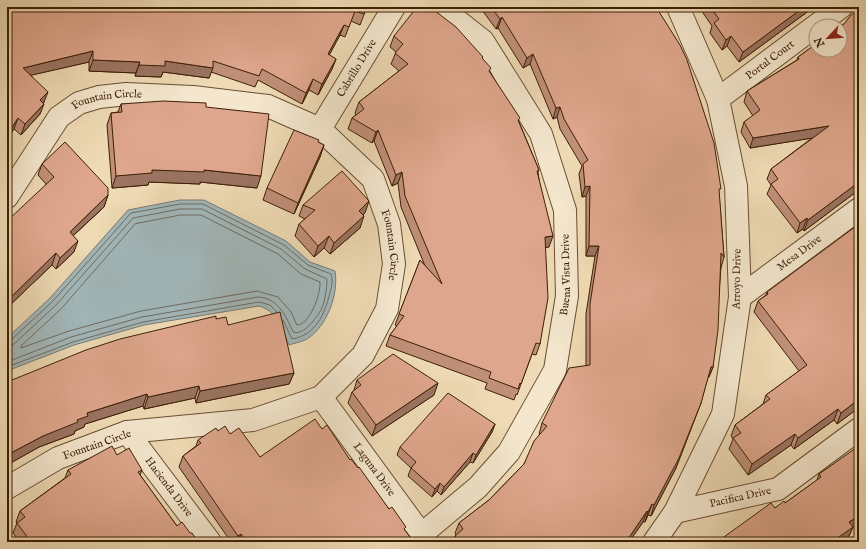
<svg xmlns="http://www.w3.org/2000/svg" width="866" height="549" viewBox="0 0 866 549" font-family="'IM FELL English',serif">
	<rect width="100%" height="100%" fill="#eedab4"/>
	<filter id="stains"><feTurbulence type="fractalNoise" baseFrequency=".005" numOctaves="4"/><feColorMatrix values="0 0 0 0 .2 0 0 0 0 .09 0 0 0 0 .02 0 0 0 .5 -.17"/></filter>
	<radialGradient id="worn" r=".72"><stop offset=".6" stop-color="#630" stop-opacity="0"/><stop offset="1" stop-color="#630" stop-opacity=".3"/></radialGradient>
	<!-- water -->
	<path fill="#a1b7ba" stroke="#797a72" d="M180,200H204L286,241L310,262L335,271C339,293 327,327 307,339C302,342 294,343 289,345C282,328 277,311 259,306L144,325L74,345L7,371V338L50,298L128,210Z"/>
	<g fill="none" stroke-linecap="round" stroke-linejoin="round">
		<!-- shore -->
		<g stroke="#706b60" stroke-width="1">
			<path d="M181,215H201L278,254L301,274L320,282C321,293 310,325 297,325L291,312L278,297L257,291L141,311L69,331L21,348V346L61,309L135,224Z"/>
			<path d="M7,341L11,340L53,301L131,213L180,204H203L284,245L308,265L331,274C333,281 332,286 330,292C325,314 316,335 292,339L283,320"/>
			<path d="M7,346L14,344L56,305L133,218L180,209H202L281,249L305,269L327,279C327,287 325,302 321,310C316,318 304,336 293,332C286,316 278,298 258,297L142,317L71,337L7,362"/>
			<path d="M7,367L73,342L143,322L259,302L270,305L277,312"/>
		</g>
		<defs>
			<g id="minor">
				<path id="s1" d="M718,99L841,7"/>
				<path id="s2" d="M320,129L394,7"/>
				<path id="s3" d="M7,197L59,117L79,103L99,97L126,94L193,97L268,106L320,129L373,179L389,224L394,264L387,309L363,355L321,397L253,420L127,432L58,458L7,488"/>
				<path id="s4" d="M740,297L859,209"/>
				<path id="s5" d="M321,397L427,542"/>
				<path id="s6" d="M127,432L210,542"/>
				<path id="s7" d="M675,512L778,489L859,429"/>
				<path id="s8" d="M422,534L478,487L509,452L555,370L567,296L565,210L541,134L483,41L440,7"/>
				<path d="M654,542L675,512L723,414L740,297L736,186L718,99L678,7"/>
			</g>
		</defs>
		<!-- minor casing -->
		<use href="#minor" stroke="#6a4e32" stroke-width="24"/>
		<!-- minor -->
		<use href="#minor" stroke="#f4e7ce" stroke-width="22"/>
	</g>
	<!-- wall -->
	<g fill="#bf8f78" stroke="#3e1f06">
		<path d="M7,7H367L360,25L351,21L345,37L340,35L329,55L336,59L332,69L318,95L309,90L302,104L258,80L255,87L211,72L209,78L163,72L161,77L135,76L136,73L89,71V62L31,75L44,102L40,114L21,135L14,129Z"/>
		<path d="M478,7H656L719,194L724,257L721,268L713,367L709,377H708L701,403L697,413L676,468L651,516L648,515L645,522H643L629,542H452L455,536L456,535L455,533L459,523L489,500L524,464L540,434H539L542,423L586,366V314L595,256H586V196L582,197L579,174L582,166L560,129L557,117L553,119L530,64L523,68L498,28L496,29L482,10Z"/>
		<path d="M699,7H814L739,62L727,46L722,50L710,33L712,26Z"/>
		<path d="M859,10V189L856,192L804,231L803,229L797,233L767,194L771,185L767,179L771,169L812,138L750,148L741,132L744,122L753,116L744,102L747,91L797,60L798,57L844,24Z"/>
		<path d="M394,36L483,59L519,122L539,170L538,172L549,247H545L540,344L536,355L532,354L517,395L516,394L514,400L485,389L487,383L386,346L390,335L397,326L395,325L420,260L425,266L401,207L398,183L392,186L374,141L372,143L348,129L352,118L356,115L355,113L359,102L399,71L391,64L396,52L390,47Z"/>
		<path d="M121,104L206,107L257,188L200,182V184L149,182L148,185L112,188L107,125L111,113L118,112Z"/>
		<path d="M318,142L324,145L320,157L294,214L263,200L267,188Z"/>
		<path d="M42,164L108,195L104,207L73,236L74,252L56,269L52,265L9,306L46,184L38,175Z"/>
		<path d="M303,205L365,213L363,215L360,228L330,254L324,248L314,257L295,236L299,224L305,219L299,216Z"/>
		<path d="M767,292L858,407L857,409L837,424L834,420L794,449L791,445L748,475L729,449L733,439L731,436L735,425L763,404L766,395L799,371L754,312L758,301L766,295Z"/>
		<path d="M216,319L228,325L294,373L289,384L196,403L195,398L144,409L143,406L85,424L84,427L75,431L74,434L39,447L7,465V382Z"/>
		<path d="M357,380L434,395L372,436L348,403L352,392L354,390Z"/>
		<path d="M495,424L492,432L473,463L470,462L441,495L437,491L432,497L408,476L411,468L397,455L400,447Z"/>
		<path d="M322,429L350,460L389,509L414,542H231L179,467L183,456L196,446L198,440L218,431L230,434L260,457Z"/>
		<path d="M856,445L853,527L849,536L775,508L785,503L817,480L819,474L855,450Z"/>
		<path d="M117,455L142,470L140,475L177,526L190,533L198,542H20L13,533L17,523L16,522L20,511L65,478L68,470Z"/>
	</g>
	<!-- shaded-wall -->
	<g fill="#9b7462" stroke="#3e1f06">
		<path d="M804,7H814L739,62L743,52Z"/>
		<path d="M502,17L498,28L496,29L500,19Z"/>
		<path d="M344,25L340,35L324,65L328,54Z"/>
		<path d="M731,36L727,46L722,50L726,40Z"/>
		<path d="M93,51L89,62L19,78L23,68Z"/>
		<path d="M533,54L530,64L523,68L527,58Z"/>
		<path d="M336,59L332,69L318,95L322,84Z"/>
		<path d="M93,60L140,62L136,73L89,71Z"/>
		<path d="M165,61L213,68L209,78L163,72L161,77L135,76L139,65Z"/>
		<path d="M313,79L309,90L302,104L306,93Z"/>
		<path d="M48,92L44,102L36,111L40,100Z"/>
		<path d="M44,104L40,114L21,135L25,124Z"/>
		<path d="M560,107L557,117L553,119L556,108Z"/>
		<path d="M18,118L14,129L7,140V135Z"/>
		<path d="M829,126L825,136L750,148L753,138Z"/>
		<path d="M378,130L374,141L372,143L376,132Z"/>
		<path d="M324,145L320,157L294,214L298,203Z"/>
		<path d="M152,170H204L261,176L257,188L200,182V184L149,182L148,185L112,188L116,176Z"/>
		<path d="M402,172L398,183L392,186L396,175Z"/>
		<path d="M859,182V189L856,192L804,231L808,220Z"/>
		<path d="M590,186L586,196L582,197L585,187Z"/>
		<path d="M108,195L104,207L65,243L70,232Z"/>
		<path d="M369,201L365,213L354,222L359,211Z"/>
		<path d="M364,216L360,228L330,254L334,243Z"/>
		<path d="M807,218L803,229L797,233L800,223Z"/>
		<path d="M329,236L324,248L314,257L318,246Z"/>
		<path d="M553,236L549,247L541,248L545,237Z"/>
		<path d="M78,241L74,252L56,269L60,258Z"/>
		<path d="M589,246H599L595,256H586Z"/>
		<path d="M56,253L52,265L9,306L7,312V301Z"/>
		<path d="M711,367H713L709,377H707Z"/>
		<path d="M294,373L289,384L196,403L200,391Z"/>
		<path d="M438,383L434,395L372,436L376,425Z"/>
		<path d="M199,386L195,398L144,409L148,397Z"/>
		<path d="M147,394L143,406L85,424L84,427L75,431L74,434L39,447L7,465V455L43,436L77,420L87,413Z"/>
		<path d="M859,399V406L858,407L857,409L837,424L841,413Z"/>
		<path d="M701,403L676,468L651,516L654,505Z"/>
		<path d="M838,409L834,420L794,449L798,438Z"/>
		<path d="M495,424L492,432L473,463L476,455Z"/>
		<path d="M795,434L791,445L748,475L752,464Z"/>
		<path d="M473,453L470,462L441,495L444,487Z"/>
		<path d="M440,483L437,491L432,497L435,489Z"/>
		<path d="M652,504L648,515L645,522L648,512Z"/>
		<path d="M647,511L643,522L629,542H626Z"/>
		<path d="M859,516V522L853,527L849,536L841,542H832L849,522Z"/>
		<path d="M241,534L238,542H236L238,536Z"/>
	</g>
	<!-- building -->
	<g fill="#dea68c" stroke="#3e1f06">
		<path d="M7,7H366L364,14L355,11L349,27L344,25L328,54L336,59L322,84L313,79L306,93L262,69L259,76L213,61V68L165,61V66L139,65L140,62L93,60V51L23,68L48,92L40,100L44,104L25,124L18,118L7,135Z"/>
		<path d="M417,7H430L456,27L483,57L482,58L491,68L489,71L520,118L518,120L539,170L537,171L553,236L545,237L548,298L540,344L536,343L521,384L520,383L518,389L489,378L491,372L390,335L404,316L399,314L420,260L442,284L405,196L402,172L396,175L378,130L376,132L352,118L364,109L359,102L408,64L395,53L403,44L394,36Z"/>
		<path d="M491,7H656L680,45L687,60L714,143L721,189H719L724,257L721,253L718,330L713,367H711L701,403L679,458L654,505L652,504L648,512L647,511L626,542H460L455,536L463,529L459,523L489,500L524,464L534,441L547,426L542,423L569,368L590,365V304L599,246H589L590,186L585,187L583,164L588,160L564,119L560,107L556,108L533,54L527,58L502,17L500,19Z"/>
		<path d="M710,7H804L743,52L731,36L726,40L714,23L719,19Z"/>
		<path d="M859,10V182L808,220L807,218L800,223L771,184L778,179L771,169L829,126L753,138L744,122L760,110L747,91L799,59L798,57L816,44V50H840V27L844,24L851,15Z"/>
		<path d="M163,101L206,103V107L269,114L261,176L204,170V172L152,170V173L116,176L111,113L122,112L121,104Z"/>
		<path d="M294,130L319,140L318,142L324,145L298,203L267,188Z"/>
		<path d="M65,142L108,188V195L70,232L78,241L60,258L56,253L7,301V221L54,177L42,164Z"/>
		<path d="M342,171L369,201L359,211L364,216L334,243L329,236L318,246L299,224L315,210L303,205Z"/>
		<path d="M859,224V399L841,413L838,409L798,438L795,434L752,464L733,438L741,433L735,425L770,399L766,395L807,365L758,301L768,294L767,292Z"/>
		<path d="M7,302L10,305L7,307Z"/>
		<path d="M280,312L294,373L200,391L199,386L148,397L147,394L87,413L88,416L77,420L78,422L43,436L7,455V382L86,350L120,339L216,316V319L226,317L228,325Z"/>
		<path d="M393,354L438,383L376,425L352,392L361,385L357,380Z"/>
		<path d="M448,393L495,424L476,455L473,453L444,487L440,483L435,489L411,468L416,462L400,447Z"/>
		<path d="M315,419L322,429L327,425L350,460L351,459L358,468L359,467L389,509L392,507L406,527L404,529L414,542H247L241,534L238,536L183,456L201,443L198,440L216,428L218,431L225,426L230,434L239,428L260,457Z"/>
		<path d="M859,443V516L849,522L853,527L832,542H717L771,503L775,508L784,501L785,503L821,477L819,474L856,448V445Z"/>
		<path d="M112,446L117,455L129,448L142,470L138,472L177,526L182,522L190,533H192L198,542H31L17,523L25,517L20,511L71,474L68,470Z"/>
	</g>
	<g text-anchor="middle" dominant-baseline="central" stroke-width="3" stroke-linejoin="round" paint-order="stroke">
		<!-- street labels -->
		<g font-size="11" fill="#3e1f06" stroke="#f4e7ce">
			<text stroke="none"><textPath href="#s1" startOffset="65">Portal Court</textPath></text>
			<text stroke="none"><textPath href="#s2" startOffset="71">Cabrillo Drive</textPath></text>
			<text stroke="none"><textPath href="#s3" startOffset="148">Fountain Circle</textPath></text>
			<text stroke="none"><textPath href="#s3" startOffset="509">Fountain Circle</textPath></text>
			<text stroke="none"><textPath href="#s4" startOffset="74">Mesa Drive</textPath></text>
			<text stroke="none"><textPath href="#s8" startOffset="310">Buena Vista Drive</textPath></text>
			<text transform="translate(737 279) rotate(-89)">Arroyo Drive</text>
			<text transform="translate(97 445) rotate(-19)">Fountain Circle</text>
			<text stroke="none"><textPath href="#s5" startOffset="90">Laguna Drive</textPath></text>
			<text stroke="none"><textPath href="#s6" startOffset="69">Hacienda Drive</textPath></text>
			<text stroke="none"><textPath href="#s7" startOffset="67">Pacifica Drive</textPath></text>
		</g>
	</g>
	<!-- margin -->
	<rect width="866" height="549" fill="none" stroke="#eedab4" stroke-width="24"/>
	<rect x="8" y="8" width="850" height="533" fill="none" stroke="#3e1f06" stroke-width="2"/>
	<rect x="12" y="12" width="842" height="525" fill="none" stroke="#3e1f06"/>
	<!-- north arrow -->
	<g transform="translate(828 38) rotate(244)"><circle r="19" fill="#f4e7ce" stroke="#ab977e"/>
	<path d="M0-3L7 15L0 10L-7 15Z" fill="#8f2418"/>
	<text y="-6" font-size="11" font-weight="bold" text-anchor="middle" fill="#3e1f06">N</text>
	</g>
	<rect width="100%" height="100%" filter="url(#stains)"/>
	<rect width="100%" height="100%" fill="url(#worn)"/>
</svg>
